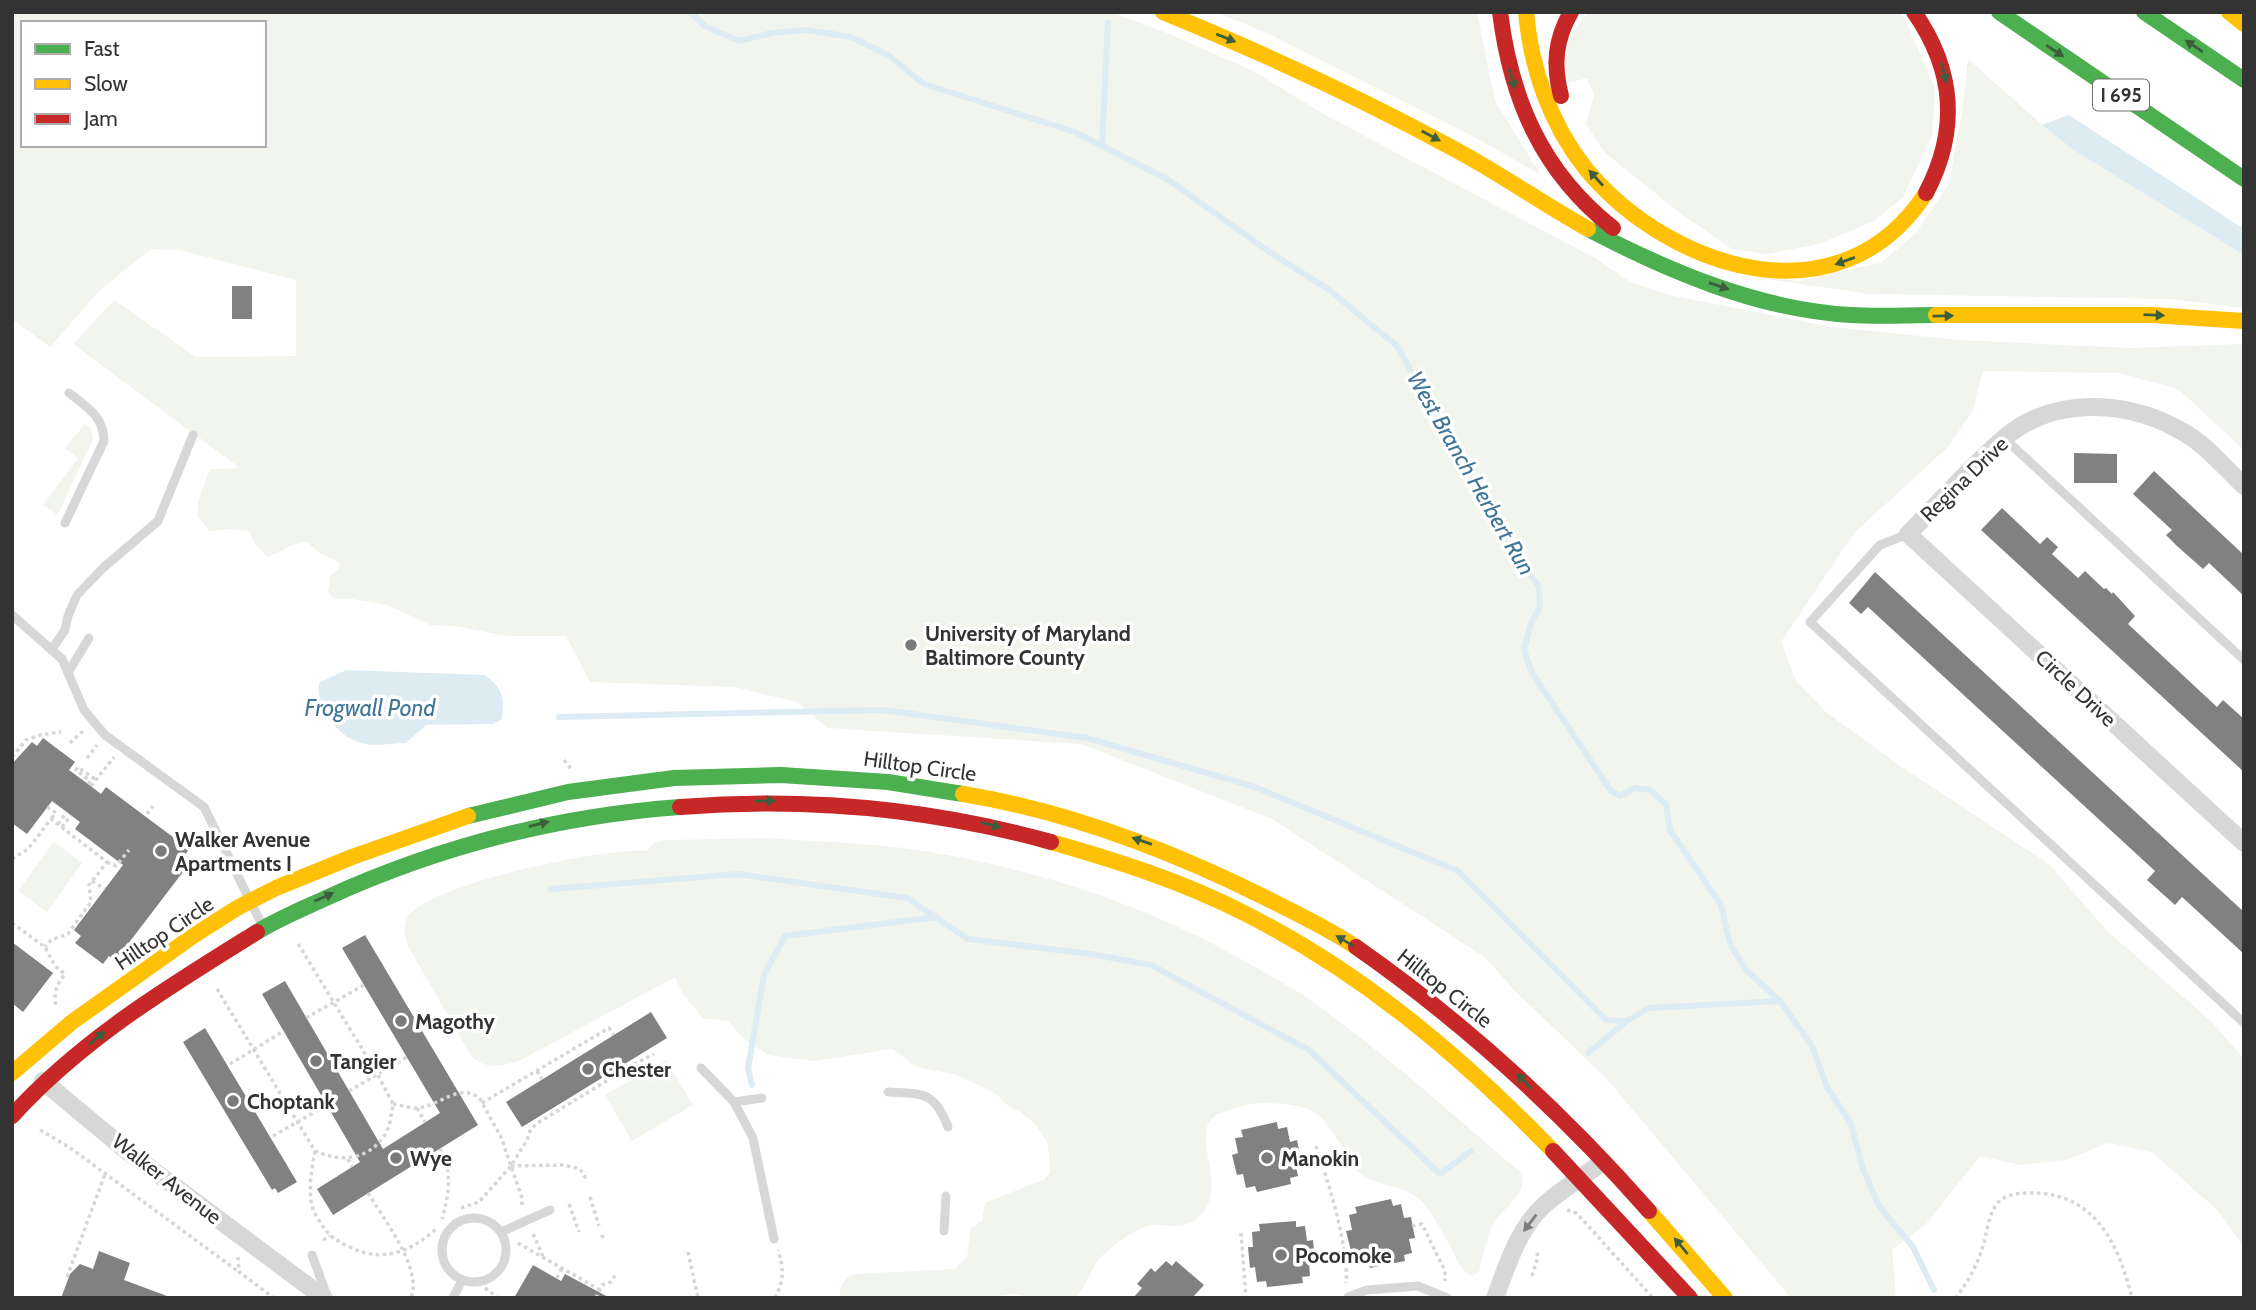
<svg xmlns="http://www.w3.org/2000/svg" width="2256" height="1310" viewBox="0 0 2256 1310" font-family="Cabin,sans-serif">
	<rect width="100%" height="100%" fill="#fff"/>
	<!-- green -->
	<g fill="#f1f5ed" fill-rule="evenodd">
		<path d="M12,12H1111L1172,35L1253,71L1327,116L1595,258L1630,282L1669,295L1832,327L1959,340L2131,348L2244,344V450L2178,389L2119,373L1983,371L1972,412L1947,448L1854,533L1781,642L1796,681L1826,712L1900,766L2049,864L2108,932L2212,1022L2244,1059V1247L2218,1211L2152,1152L2108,1143L2066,1160L2021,1165L1980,1156L1926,1224L1892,1250L1896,1298H1791L1607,1079L1514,990L1486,958L1272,819L1081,744L827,728L797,702L734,687L590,682L566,636H508L455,626L430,625L388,605L352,599H334L328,592L331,574L339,570V562L321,554L307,542C295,541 280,552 268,557L256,545L249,531L230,529L209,531L197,515L199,499L210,469L240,468L73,344L114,300L196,357L296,356V280L179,250L151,249L100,290L50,347L12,319ZM23,23H264V145H23Z"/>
		<path d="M1215,12H1477L1495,101L1540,174L1476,138L1267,33Z"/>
		<path d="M1588,12H1898L1904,17L1935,88L1932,136L1903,197L1874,221L1819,244L1767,254L1732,249L1681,214L1605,153L1586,124L1594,95L1587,78L1565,84L1567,40Z"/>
		<path d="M1968,59L2042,125L2075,151L2244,255V308L2170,299L1870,294L1738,275L1800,281L1882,262L1915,234L1949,184L1964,98Z"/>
		<path d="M85,424L91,429L93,439L59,512L56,514L43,505L78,458L65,448Z"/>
		<path d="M766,838C812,841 858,843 903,848C1028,865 1154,906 1262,971C1277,980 1293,988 1307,998C1382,1051 1451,1113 1521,1173C1529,1194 1503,1207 1494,1223C1486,1237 1483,1257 1479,1272L1472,1276L1463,1270C1452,1252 1433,1210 1418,1198C1401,1184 1376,1187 1360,1173C1355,1168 1351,1161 1347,1155C1337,1140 1325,1114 1306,1108C1300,1106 1292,1105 1285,1104C1272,1103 1256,1102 1243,1106C1233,1109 1217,1111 1210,1121C1194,1143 1229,1189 1199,1217C1178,1235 1160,1218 1139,1229C1125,1237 1106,1249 1097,1262C1089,1274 1085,1287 1075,1298H1036L1013,1294L985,1298H839C840,1287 844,1277 855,1274L955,1269L967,1257L971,1228L982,1221L985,1203L1045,1179L1050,1173L1048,1144L1036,1125L1022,1113L1008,1106L995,1093L957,1075L917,1067L892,1049L815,1061L768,1055L744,1039L728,1021L703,1018L682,993L675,977L519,1061C500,1066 486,1070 471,1056L407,944C404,934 402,923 410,914C439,882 602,848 646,851L654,843L668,840Z"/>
		<path d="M54,842L82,863L47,912L18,891Z"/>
		<path d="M666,1060L693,1105L632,1141L605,1095Z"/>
	</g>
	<!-- water -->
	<g fill="#ddebf3">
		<path d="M2069,115L2244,229V255L2075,151L2042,125Z"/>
		<path d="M346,670L485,675C504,690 504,696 502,719L493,724L426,725L406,743C392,743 374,747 361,743C337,737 315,706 319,683Z"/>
	</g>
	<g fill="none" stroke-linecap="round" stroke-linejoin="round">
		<!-- stream -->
		<g stroke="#ddebf3" stroke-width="6">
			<path d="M690,12L705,26L739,41L772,33L805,30L851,37L888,55L924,84L1075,132L1167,179L1271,253L1328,289L1397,346L1520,561L1539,587L1540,607L1531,623L1524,650L1532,673L1611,791L1621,796L1635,788L1650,790L1666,804L1670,830L1721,905L1730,944L1745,969L1780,1001L1812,1046L1827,1087L1851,1124L1863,1169L1879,1206L1913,1247L1934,1290"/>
			<path d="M1102,146L1108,23"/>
			<path d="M559,717L883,710L1087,738L1255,787L1458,871L1606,1020L1627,1021L1649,1008L1780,1001"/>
			<path d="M551,889L738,874L907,898L968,939L1091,954L1151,965L1309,1050L1440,1174L1471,1151"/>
			<path d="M1588,1053L1627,1021"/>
			<path d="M752,1085L748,1068L764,975L785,936L936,917"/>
		</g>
	</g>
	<!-- building -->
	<g fill="#818181">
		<rect x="232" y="286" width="20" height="33"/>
		<path d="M2074,453L2117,454V483H2074Z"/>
		<path d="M2154,471L2244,555V596L2209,563L2203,569L2177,546L2166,535L2172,530L2133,494Z"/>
		<path d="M2002,508L2040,544L2047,537L2058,547L2052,554L2078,578L2085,571L2104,589L2106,588L2112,594L2113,592L2135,616L2128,624L2217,707L2223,700L2244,719V772L1981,530Z"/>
		<path d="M1875,572L2244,912V954L2182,897L2175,905L2147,880L2155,871L1868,607L1861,614L1849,603Z"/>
		<path d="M43,738L75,762L69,770L88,784L101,794L106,787L189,849L185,855L192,860L115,961L109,956L103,964L75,943L81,936L74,930L123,865L75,829L80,822L52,801L27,834L12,823V764L32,742L37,746Z"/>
		<path d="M365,935L478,1125L333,1215L317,1189L360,1162L262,994L285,981L383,1149L440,1113L342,948Z"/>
		<path d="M12,942L53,973L23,1012L12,1003Z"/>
		<path d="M651,1012L667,1038L522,1127L506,1102Z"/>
		<path d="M205,1028L297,1182L278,1193L275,1188L272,1190L183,1042Z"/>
		<path d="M1277,1122L1278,1129L1287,1127L1290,1142L1297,1140L1301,1160L1295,1162L1298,1176L1290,1178L1291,1184L1257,1192L1255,1186L1246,1188L1243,1174L1237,1175L1232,1155L1238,1153L1235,1138L1243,1137L1241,1130Z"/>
		<path d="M1391,1199L1393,1206L1401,1204L1404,1218L1411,1217L1415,1238L1409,1239L1412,1253L1404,1255L1405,1261L1370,1268L1369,1263L1359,1265L1356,1250L1351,1251L1346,1231L1352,1230L1349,1215L1357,1213L1355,1207Z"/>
		<path d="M1296,1221V1227L1305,1226L1307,1241L1313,1240L1315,1261L1309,1262L1310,1276L1302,1277L1303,1283L1267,1287L1266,1281L1257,1282L1255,1267L1250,1268L1248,1247H1253L1252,1232L1260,1231L1259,1224Z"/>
		<path d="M99,1251L130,1263L124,1280L167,1296V1298H61L70,1274L80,1264L93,1269Z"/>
		<path d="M1166,1261L1172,1266L1176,1261L1204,1285L1192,1298H1133L1142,1288L1137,1284L1151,1268L1155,1272Z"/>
		<path d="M533,1265L561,1281L565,1274L610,1298H514Z"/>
	</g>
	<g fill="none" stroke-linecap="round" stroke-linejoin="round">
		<!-- path -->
		<g stroke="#d6d6d6" stroke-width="3.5" stroke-dasharray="3.5 3.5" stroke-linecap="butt">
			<path d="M70,743L83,731"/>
			<path d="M12,757L26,740L40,735L61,732"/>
			<path d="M87,758L97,745"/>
			<path d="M564,760L571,769"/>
			<path d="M88,784L90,781L76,770L78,767L96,780"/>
			<path d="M91,786L114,757"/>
			<path d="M47,807L56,813L51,819"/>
			<path d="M147,814L153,806"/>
			<path d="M58,824L67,812"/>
			<path d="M62,827L71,815"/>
			<path d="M12,859L28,849L51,819L107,862L89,885L91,902L68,934L51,940L45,947"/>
			<path d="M107,862L116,866L129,850"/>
			<path d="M92,881L105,889"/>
			<path d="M12,923L45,947L55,966L65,974C57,984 53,993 56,1006"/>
			<path d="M217,989L315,1151C340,1162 367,1161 384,1136C390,1129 391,1114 393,1104L378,1075L297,942"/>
			<path d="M306,1018L364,985"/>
			<path d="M230,1064L284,1031"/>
			<path d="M537,1071L542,1079"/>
			<path d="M349,1091L407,1057"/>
			<path d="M482,1103L609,1028L614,1035"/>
			<path d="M393,1104C401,1105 409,1108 416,1108C439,1107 460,1081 480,1099L501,1137L522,1198V1207"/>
			<path d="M417,1108L425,1122"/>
			<path d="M40,1130L69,1147L239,1272"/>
			<path d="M273,1136L327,1105"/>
			<path d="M1316,1146C1328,1181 1349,1247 1346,1283"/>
			<path d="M440,1149C453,1173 449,1194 442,1219"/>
			<path d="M315,1151C312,1167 309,1184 311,1200C312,1211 319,1221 325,1229C332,1239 341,1243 352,1248C383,1263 412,1251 436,1229"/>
			<path d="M348,1159L352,1167"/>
			<path d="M511,1166L564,1165L580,1169L587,1180"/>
			<path d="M368,1193C383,1218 423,1269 411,1298"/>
			<path d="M590,1197L599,1226"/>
			<path d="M569,1204L579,1232"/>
			<path d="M461,1208L479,1202L511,1166L527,1140L530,1131L536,1124L636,1063L654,1054"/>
			<path d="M1567,1210L1576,1213L1582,1219L1653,1298"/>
			<path d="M1412,1226L1422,1224L1445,1271V1281"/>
			<path d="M1241,1233L1246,1298"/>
			<path d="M533,1234L543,1256"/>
			<path d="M602,1235L603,1238"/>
			<path d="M323,1240L330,1236"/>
			<path d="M518,1243L600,1290"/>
			<path d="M688,1252L698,1298"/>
			<path d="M238,1257L239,1272L274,1298"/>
			<path d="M1532,1276L1538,1257L1536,1249"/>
			<path d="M67,1277L105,1174"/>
			<path d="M557,1278L562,1268"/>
			<path d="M485,1288L497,1297"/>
			<path d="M596,1298L602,1285L611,1282L617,1273"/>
			<path d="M775,1298C784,1280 784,1269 778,1250"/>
			<path d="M1286,1298H1289"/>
			<path d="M1955,1298C1968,1283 1977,1265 1983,1246C1987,1233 1988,1217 1996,1205C2004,1194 2018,1193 2030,1193C2094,1192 2118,1242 2132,1298"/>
		</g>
		<!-- lane -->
		<g stroke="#d7d7d7" stroke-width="9">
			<path d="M2004,438L2244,660"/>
			<path d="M65,523L104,441C104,417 87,407 69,393"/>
			<path d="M1908,534L1880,545L1810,622L2244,1023"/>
			<path d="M12,615L62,659L84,710L105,735L204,807L262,925"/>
			<path d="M52,649L65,630L68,616L77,595L103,568L158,521L193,435"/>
			<path d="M69,671L89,638"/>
			<path d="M701,1068L734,1102L753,1138L774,1239"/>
			<path d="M888,1092C923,1094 934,1091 948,1127"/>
			<path d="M734,1102L762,1098"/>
			<circle cx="474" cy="1250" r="32"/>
			<path d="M944,1231L946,1196"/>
			<path d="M501,1232L550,1210"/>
			<path d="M312,1255L327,1296"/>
			<path d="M1348,1297L1367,1290L1418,1286L1447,1298"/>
			<path d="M453,1298L462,1280"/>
		</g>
		<!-- street -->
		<g stroke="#d7d7d7" stroke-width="18">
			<path d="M2244,486C2226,469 2209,448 2188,435C2132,400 2056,394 2003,439C1971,466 1938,504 1908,534L2244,843"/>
			<path d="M43,1081L127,1151L324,1298"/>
			<path d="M1495,1298C1507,1266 1517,1232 1542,1207C1560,1190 1584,1176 1603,1162"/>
		</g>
		<!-- fast -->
		<g stroke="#4caf50" stroke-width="16">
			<path d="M1999,12L2244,179"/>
			<path d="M2144,12L2244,80"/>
			<path d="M1588,229C1668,271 1759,310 1851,315C1879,317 1908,315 1936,315"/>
			<path d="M468,816L568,792L674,778L781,775L888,782L963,794"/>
			<path d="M257,932C278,919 302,909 324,899C437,847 557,816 680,807"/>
		</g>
		<!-- slow -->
		<g stroke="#ffc107" stroke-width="16">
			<path d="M1163,12C1263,53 1361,98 1456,150C1501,174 1543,204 1588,229"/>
			<path d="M1526,12C1531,68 1550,124 1586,169C1671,271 1841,324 1926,193"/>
			<path d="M2229,12L2244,24"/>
			<path d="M1936,315H2152L2244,321"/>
			<path d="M963,794C1068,811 1167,849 1262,896C1294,912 1326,927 1356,947"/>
			<path d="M1051,842C1118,861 1184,882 1246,914C1364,974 1462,1057 1553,1151"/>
			<path d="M12,1073L72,1022L193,936L237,908L276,888L352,857L468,816"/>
			<path d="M1649,1211L1725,1298"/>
		</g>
		<!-- jam -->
		<g stroke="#c62828" stroke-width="16">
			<path d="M1500,12C1511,100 1542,172 1613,228"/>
			<path d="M1914,12C1955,71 1959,130 1926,193"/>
			<path d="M1561,96C1553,65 1555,40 1571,12"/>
			<path d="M680,807C806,797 929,808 1051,842"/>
			<path d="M1356,947C1465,1023 1561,1111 1649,1211"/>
			<path d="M12,1116C82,1039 170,986 257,932"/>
			<path d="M1553,1151L1690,1298"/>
		</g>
	</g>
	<!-- one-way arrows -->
	<defs><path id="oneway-solid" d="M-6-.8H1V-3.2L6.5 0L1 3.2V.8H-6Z" transform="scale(1.75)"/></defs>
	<g fill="#3c5e3d">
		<use href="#oneway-solid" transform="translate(1226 38) rotate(22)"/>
		<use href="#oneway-solid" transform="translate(2194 46) rotate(-146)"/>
		<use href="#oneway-solid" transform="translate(2055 51) rotate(34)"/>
		<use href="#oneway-solid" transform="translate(1944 73) rotate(76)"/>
		<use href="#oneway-solid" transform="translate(1512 79) rotate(73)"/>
		<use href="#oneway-solid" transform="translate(1431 136) rotate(28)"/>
		<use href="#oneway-solid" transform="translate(1596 178) rotate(-132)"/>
		<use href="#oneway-solid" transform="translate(1845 261) rotate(160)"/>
		<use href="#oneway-solid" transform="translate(1719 286) rotate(19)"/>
		<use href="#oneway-solid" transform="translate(2154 315) rotate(2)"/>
		<use href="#oneway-solid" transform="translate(1943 316) rotate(-1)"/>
		<use href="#oneway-solid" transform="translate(765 801) rotate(-1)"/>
		<use href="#oneway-solid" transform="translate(539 824) rotate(-14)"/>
		<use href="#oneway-solid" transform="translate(991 825) rotate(14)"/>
		<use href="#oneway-solid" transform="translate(1142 841) rotate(-161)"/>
		<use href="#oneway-solid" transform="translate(324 897) rotate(-24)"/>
		<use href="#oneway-solid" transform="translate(1345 941) rotate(-149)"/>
		<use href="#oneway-solid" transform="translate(97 1038) rotate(-39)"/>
		<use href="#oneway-solid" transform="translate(1524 1081) rotate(-135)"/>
		<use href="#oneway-solid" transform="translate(1681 1246) rotate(-130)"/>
	</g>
	<use fill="#7d7d7d" href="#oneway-solid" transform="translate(1530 1223) rotate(127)"/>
	<!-- markers -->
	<g fill="#7a7a7a" stroke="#fff" stroke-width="2.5">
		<circle cx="911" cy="645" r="7"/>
		<circle cx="161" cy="851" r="7"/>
		<circle cx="401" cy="1021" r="7"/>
		<circle cx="316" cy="1061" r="7"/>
		<circle cx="588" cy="1069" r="7"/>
		<circle cx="233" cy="1101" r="7"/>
		<circle cx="396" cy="1158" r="7"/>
		<circle cx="1267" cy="1158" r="7"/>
		<circle cx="1281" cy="1255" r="7"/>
	</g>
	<g text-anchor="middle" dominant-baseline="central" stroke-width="7" stroke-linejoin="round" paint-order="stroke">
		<!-- shield labels -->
		<rect fill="#fff" stroke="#707070" stroke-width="2" x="2093" y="79.5" width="56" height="31" rx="5"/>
		<g font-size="19" font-weight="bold" fill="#333">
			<text x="2121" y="95">I 695</text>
		</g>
		<!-- street labels -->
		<g font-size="21" fill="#333" stroke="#fff">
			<text transform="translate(1964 479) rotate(-44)">Regina Drive</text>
			<text transform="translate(2076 688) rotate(43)">Circle Drive</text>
			<text transform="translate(920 766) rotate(8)">Hilltop Circle</text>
			<text transform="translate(164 933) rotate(-34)">Hilltop Circle</text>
			<text transform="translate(1445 988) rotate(38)">Hilltop Circle</text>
			<text transform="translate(167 1179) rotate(38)">Walker Avenue</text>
		</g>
		<!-- poi labels -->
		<g font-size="21" font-weight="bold" fill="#333" stroke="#fff" text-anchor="start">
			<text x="925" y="633">University of Maryland<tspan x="925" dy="24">Baltimore County</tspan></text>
			<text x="175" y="839">Walker Avenue<tspan x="175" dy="24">Apartments I</tspan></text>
			<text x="415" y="1021">Magothy</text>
			<text x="330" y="1061">Tangier</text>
			<text x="602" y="1069">Chester</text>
			<text x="247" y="1101">Choptank</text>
			<text x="410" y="1158">Wye</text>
			<text x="1281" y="1158">Manokin</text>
			<text x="1295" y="1255">Pocomoke</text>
		</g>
		<!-- water labels -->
		<g font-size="23" font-style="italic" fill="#3f7597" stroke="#fff">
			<text transform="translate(1471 473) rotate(60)">West Branch Herbert Run</text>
			<text x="370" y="708">Frogwall Pond</text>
		</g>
	</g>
	<!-- border -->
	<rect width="2256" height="1310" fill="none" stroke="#333333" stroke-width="28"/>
	<!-- legend -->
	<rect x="21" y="21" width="245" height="126" fill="#ffffff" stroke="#adadad" stroke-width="2"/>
	<rect x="35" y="44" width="35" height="10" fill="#4caf50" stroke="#adadad" stroke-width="2"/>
	<text x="84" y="56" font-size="21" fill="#333333">Fast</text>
	<rect x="35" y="79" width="35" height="10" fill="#ffc107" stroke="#adadad" stroke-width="2"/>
	<text x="84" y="91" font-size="21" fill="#333333">Slow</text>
	<rect x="35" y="114" width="35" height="10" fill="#c62828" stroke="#adadad" stroke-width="2"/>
	<text x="84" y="126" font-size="21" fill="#333333">Jam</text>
</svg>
